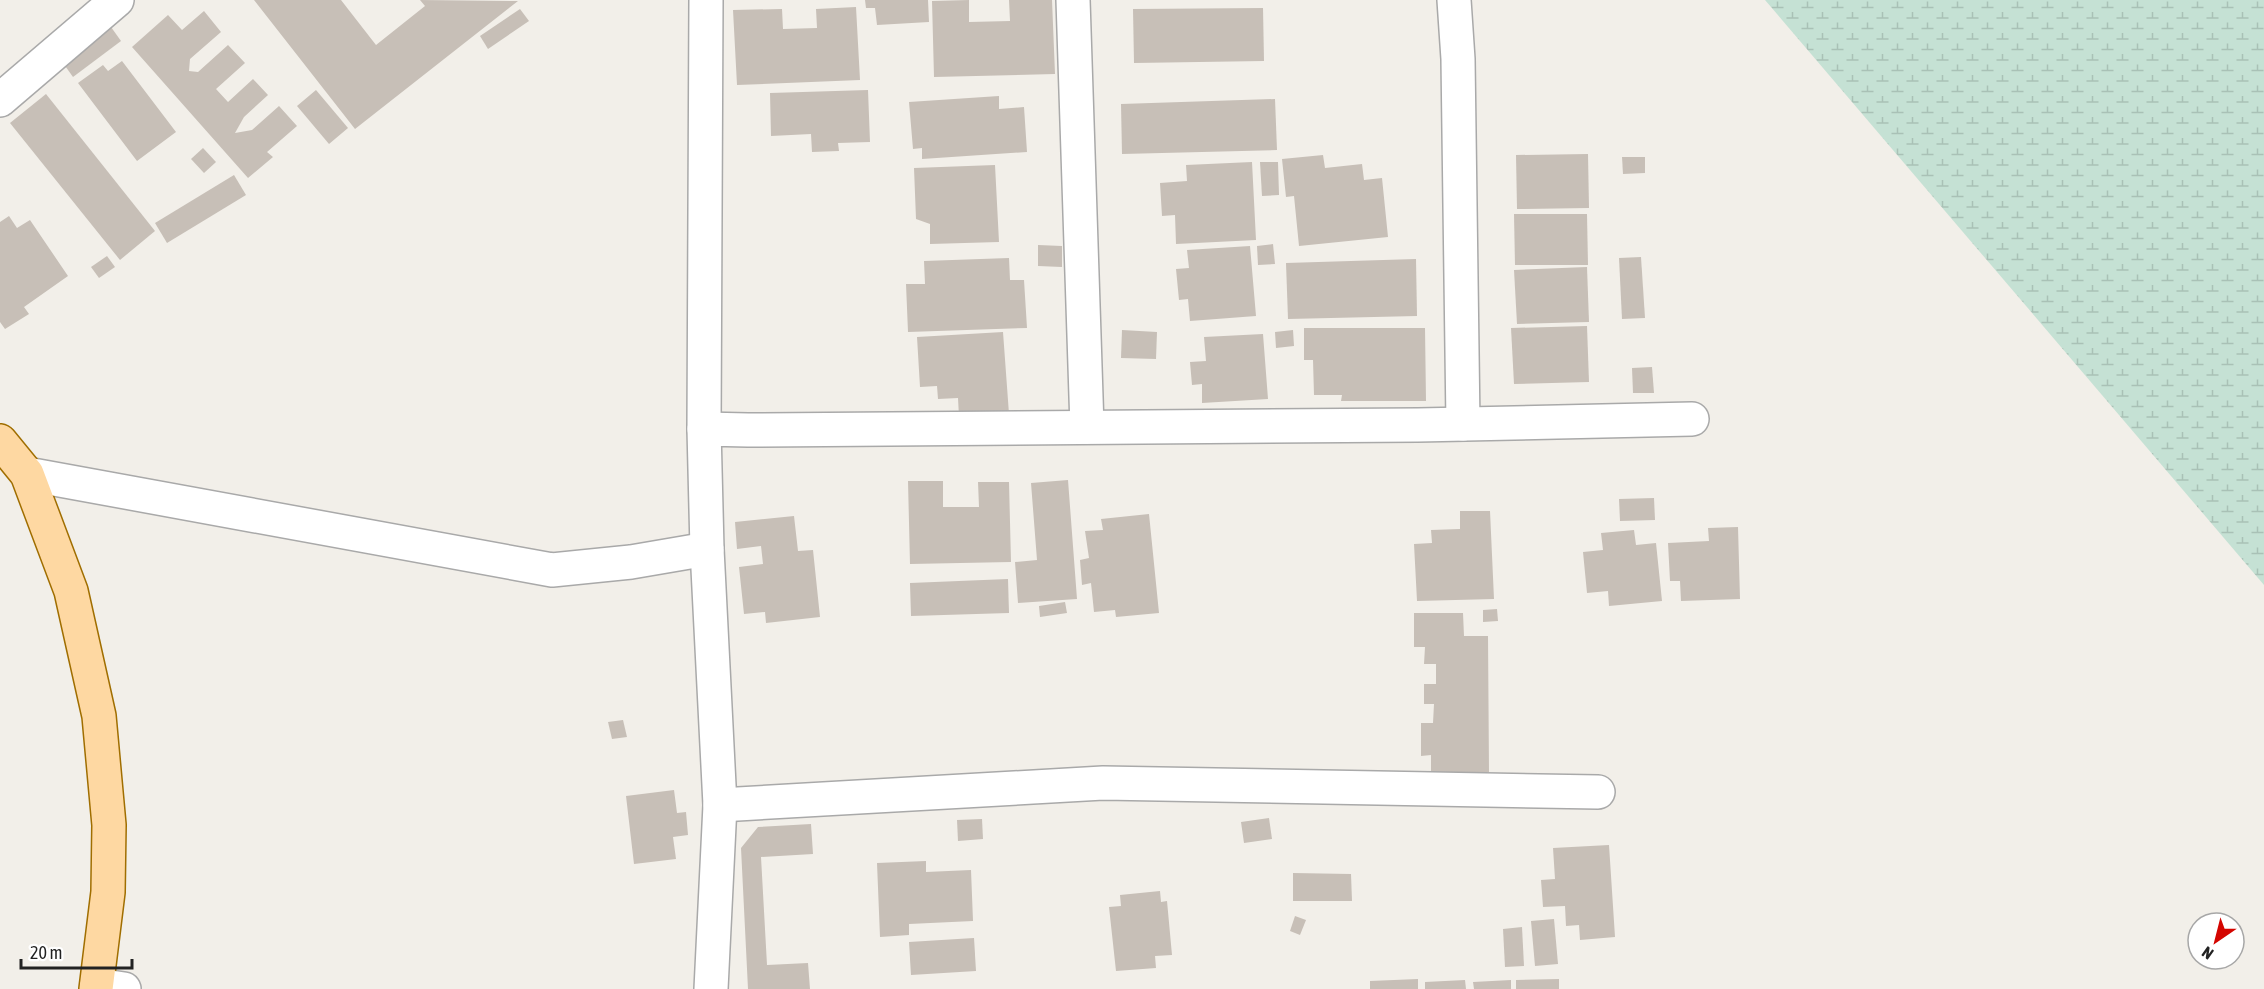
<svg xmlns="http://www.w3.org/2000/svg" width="2264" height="989" viewBox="0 0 2264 989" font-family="'Asap Condensed',sans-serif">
	<defs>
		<pattern id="wetland-marsh" width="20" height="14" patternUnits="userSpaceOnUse" patternTransform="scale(1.5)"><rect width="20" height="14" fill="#c5e1d4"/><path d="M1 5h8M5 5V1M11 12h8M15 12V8" fill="none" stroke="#a9c1b6"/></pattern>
	</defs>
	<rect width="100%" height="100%" fill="#f2efe9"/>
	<!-- wetland -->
	<path fill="url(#wetland-marsh)" d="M1765,0H2264V585Z"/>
	<!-- building -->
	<g fill="#c7bfb7">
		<path d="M254,0H341L376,45L425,6L420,0L518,1L355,129Z"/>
		<path d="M865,0H928L929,22L877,25L875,8H866Z"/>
		<path d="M969,0V22L1010,21L1009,0H1052L1055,74L934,77L932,1Z"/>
		<path d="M856,7L860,80L737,85L733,10L782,9L783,29L817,28L816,9Z"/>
		<path d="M1263,8L1264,61L1134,63L1133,9Z"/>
		<path d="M520,9L529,21L488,49L480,36Z"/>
		<path d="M204,11L221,32L190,59L189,71L198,72L228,45L245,63L216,89L228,102L253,79L268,95L244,117L235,133L252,130L279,106L297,126L267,152L273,157L248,178L132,47L168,15L182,30Z"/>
		<path d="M111,27L121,41L73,77L63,63Z"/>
		<path d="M122,61L176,132L137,161L78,83L103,65L108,71Z"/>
		<path d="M316,90L348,128L329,144L297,106Z"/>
		<path d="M868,90L870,142L838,143L839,151L812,152L811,134L771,136L770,93Z"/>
		<path d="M46,94L155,231L120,260L10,123Z"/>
		<path d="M999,96V109L1024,107L1027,152L922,159V148L913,149L909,102Z"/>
		<path d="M1275,99L1277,150L1122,154L1121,104Z"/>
		<path d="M203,148L216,162L204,173L191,159Z"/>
		<path d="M1588,154L1589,208L1517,209L1516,155Z"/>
		<path d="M1323,155L1325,168L1362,164L1364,180L1382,178L1388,237L1299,246L1294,196L1286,197L1282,159Z"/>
		<path d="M1622,157H1645V173L1623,174Z"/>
		<path d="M1252,162L1256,240L1176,244L1175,215L1162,216L1160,183L1187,181L1186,165Z"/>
		<path d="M1260,162H1278L1279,195L1262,196Z"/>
		<path d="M995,165L999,242L930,244V224L916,219L914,168Z"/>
		<path d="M234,175L246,195L167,243L155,223Z"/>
		<path d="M1514,214H1587L1588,265H1515Z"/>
		<path d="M9,216L17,228L30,220L68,276L24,307L29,314L5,329L0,322V222Z"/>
		<path d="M1273,244L1275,264L1258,265L1257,246Z"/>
		<path d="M1038,245L1062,246V267L1038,266Z"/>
		<path d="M1250,246L1256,316L1190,321L1188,299L1179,300L1176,269L1189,268L1187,250Z"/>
		<path d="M107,256L115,267L99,278L91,267Z"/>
		<path d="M1641,257L1645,318L1622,319L1619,258Z"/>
		<path d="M1009,258L1010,280H1024L1027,328L908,332L906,284H925L924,261Z"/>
		<path d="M1416,259L1417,316L1288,319L1286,263Z"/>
		<path d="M1587,267L1589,322L1517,324L1514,270Z"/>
		<path d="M1587,326L1589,382L1514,384L1511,328Z"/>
		<path d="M1304,328H1425L1426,401H1341L1342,395H1314L1313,360H1304Z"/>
		<path d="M1122,330L1157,332L1156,359L1121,358Z"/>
		<path d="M1293,330L1294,346L1276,348L1275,332Z"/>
		<path d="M1003,332L1009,414L959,417L958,398L938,399L937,386L920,387L917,337Z"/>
		<path d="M1263,334L1268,399L1202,403V384L1192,385L1190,362L1206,361L1204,337Z"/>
		<path d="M1652,367L1654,393H1633L1632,368Z"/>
		<path d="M1068,480L1077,599L1018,603L1015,562L1037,560L1031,483Z"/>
		<path d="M908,481H943V507H979L978,482H1009L1011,562L910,564Z"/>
		<path d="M1654,498L1655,520L1620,521L1619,499Z"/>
		<path d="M1460,511H1490L1494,599L1417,601L1414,544L1432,543L1431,530L1460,529Z"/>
		<path d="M1149,514L1159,613L1116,617L1115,610L1094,612L1091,583L1082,585L1080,560L1089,558L1085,531L1103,530L1101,519Z"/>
		<path d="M794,516L798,551L813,550L820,617L766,623L765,612L744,614L739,567L763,564L761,546L737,549L735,522Z"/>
		<path d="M1738,527L1740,599L1681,601L1680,581H1670L1668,543L1709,541L1708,528Z"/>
		<path d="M1634,530L1636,545L1656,543L1662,601L1609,606L1608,591L1587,593L1583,552L1603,550L1601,533Z"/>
		<path d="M1008,579L1009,613L911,616L910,583Z"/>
		<path d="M1065,602L1067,613L1040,617L1039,606Z"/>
		<path d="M1497,609L1498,621L1483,622V610Z"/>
		<path d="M1414,613H1463L1464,636H1488L1489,772H1431V755L1421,756V723H1433L1434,704H1424V684H1436V664H1424L1425,647H1414Z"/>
		<path d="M623,720L627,737L612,739L608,722Z"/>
		<path d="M674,790L677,813L686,812L688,835L673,837L676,859L634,864L626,796Z"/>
		<path d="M1269,818L1272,839L1244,843L1241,822Z"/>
		<path d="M982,819L983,839L958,841L957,820Z"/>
		<path d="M811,824L813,854L761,857L767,965L808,963L810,989H748L741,848L758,827Z"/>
		<path d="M1609,845L1615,937L1580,940L1579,925L1566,926L1565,906L1543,907L1541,880L1555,879L1553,848Z"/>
		<path d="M926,861V872L971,870L973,921L909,924V935L880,937L877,863Z"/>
		<path d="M1293,873L1351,874L1352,901H1293Z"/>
		<path d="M1160,891L1161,902L1167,901L1172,955L1155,956L1156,968L1116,971L1109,907L1121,906L1120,895Z"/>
		<path d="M1295,916L1306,920L1300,935L1290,931Z"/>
		<path d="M1554,919L1558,964L1535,966L1531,921Z"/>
		<path d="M1522,927L1524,966L1505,967L1503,929Z"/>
		<path d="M974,938L976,971L911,975L909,942Z"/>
		<path d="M1418,979V989H1370V981Z"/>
		<path d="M1559,979V989H1516V980Z"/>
		<path d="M1465,980L1466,989H1425V982Z"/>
		<path d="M1511,980V989H1474L1473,982Z"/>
	</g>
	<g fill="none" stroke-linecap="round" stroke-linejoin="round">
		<defs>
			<g id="minor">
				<path d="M1073,0L1087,427"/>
				<path d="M1454,0L1458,59L1463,424"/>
				<path d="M0,100L117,0"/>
				<path d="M704,429L706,0"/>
				<path d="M27,474L552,570L631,562L707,549"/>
				<path d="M720,805L1103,783L1598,792"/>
				<path d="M97,985L124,989"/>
				<path d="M711,989L720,805L707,549L704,429L748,430L1418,425L1692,419"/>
			</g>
			<path id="major" d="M0,441L27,474L71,591L99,716L109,825L108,892L96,989"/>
		</defs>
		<!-- minor casing -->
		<use href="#minor" stroke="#a9a9a9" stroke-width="36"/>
		<!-- major casing -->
		<use href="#major" stroke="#a06e00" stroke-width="36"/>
		<!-- minor -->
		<use href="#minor" stroke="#fff" stroke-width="33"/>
		<!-- major -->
		<use href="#major" stroke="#fed8a2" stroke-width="33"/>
	</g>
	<!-- north arrow -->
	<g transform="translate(2216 941) rotate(215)"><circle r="28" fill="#ffffff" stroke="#a7a7a7" stroke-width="1.5"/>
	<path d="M0-4.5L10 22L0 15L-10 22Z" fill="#d40500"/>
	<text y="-9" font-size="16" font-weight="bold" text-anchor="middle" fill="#222222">N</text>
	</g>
	<!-- scale -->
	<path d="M21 959v9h111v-9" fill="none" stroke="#222222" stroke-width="3"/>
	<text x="30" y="959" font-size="18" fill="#222222" stroke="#ffffff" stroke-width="4.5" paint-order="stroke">20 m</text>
</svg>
